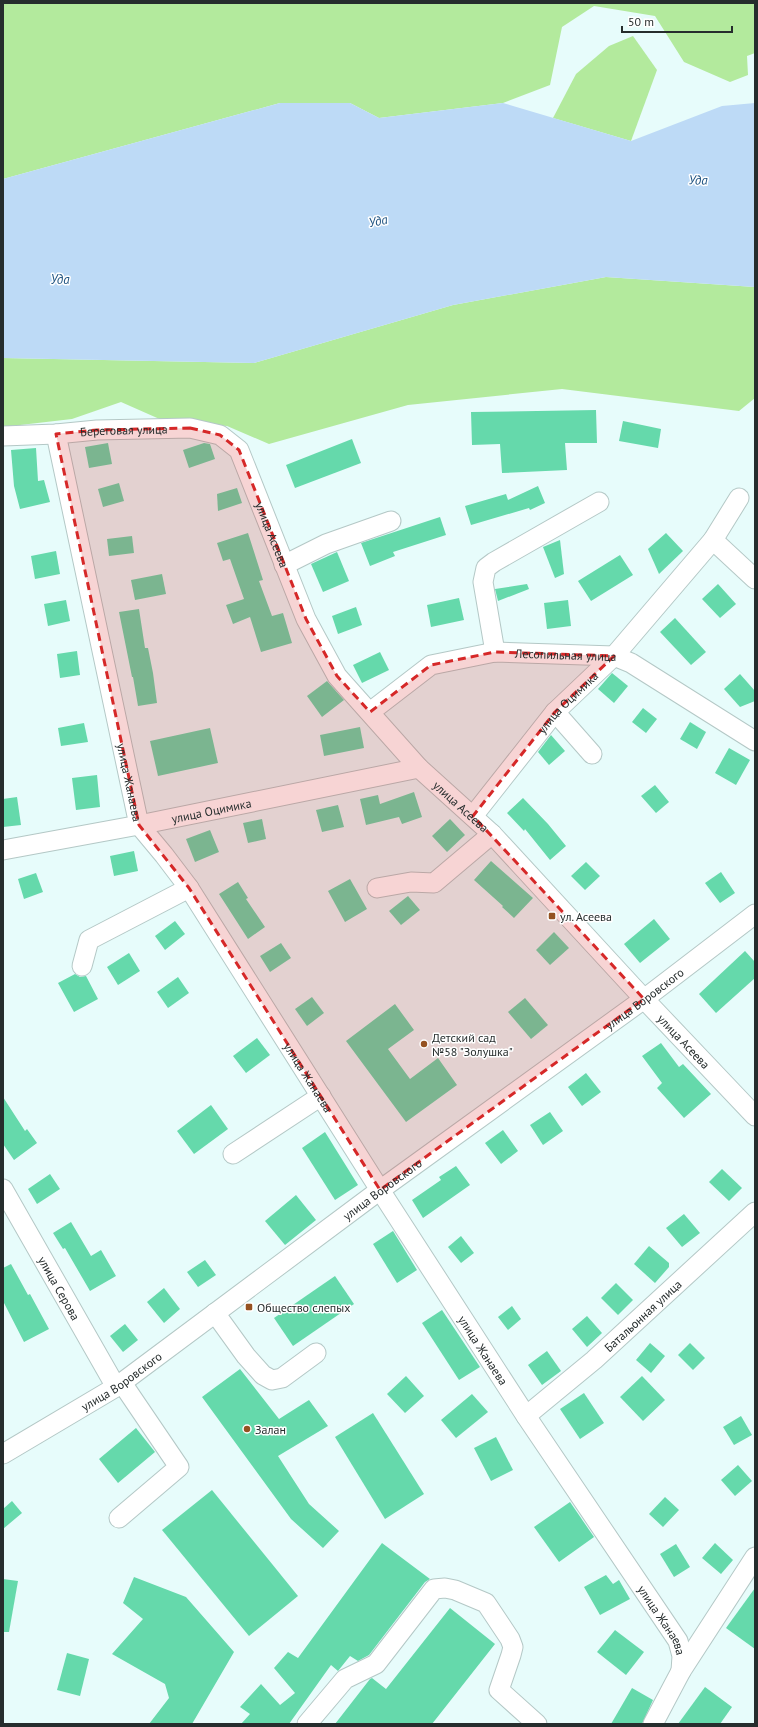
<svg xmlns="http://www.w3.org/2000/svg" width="758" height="1727" viewBox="0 0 758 1727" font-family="'PT Sans',sans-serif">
	<rect width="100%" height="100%" fill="#e7fcfb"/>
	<!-- green -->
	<g fill="#b3ea9d">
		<path d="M3,3H755V53L747,56L748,75L730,82L684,62L655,16L594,6L562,27L550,85L503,103L379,118L350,103H280L3,179Z"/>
		<path d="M633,36L657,70L631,141L553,118L576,74L609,46Z"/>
		<path d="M606,277L755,287V398L739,411L562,389L408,405L269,444L227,426L164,421L121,402L72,419L3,427V358L254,363L453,305Z"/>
	</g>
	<!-- water -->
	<path fill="#bddaf6" d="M280,103H350L379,118L503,103L631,141L722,106L755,103V287L606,277L453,305L254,363L3,358V179Z"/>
	<!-- building -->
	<g fill="#65d9ab">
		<path d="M596,410L597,443H565L567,470L502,473L500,444L472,445L471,412Z"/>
		<path d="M623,421L661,429L658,448L619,441Z"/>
		<path d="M352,439L361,463L295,488L286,465Z"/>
		<path d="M108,443L112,464L89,468L85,447Z"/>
		<path d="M204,443L210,444L215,459L189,468L183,450Z"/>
		<path d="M36,448L38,481L44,480L50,502L20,509L14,486L11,450Z"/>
		<path d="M119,483L124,501L103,507L98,489Z"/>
		<path d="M538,486L545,503L530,510L529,508L471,525L465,506L506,494L508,500Z"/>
		<path d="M237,488L242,503L218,511L217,494Z"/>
		<path d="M440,517L446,535L393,552L395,556L370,566L361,543Z"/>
		<path d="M248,533L263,580L259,581L272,616L283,613L292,643L261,652L250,617L233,624L226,605L244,599L230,559L223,561L217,543Z"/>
		<path d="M666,533L683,551L659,574L648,549Z"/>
		<path d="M132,536L134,553L109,556L107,539Z"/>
		<path d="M560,540L564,574L555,578L543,547Z"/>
		<path d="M56,551L60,574L35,579L31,556Z"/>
		<path d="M337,552L349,581L323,592L311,564Z"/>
		<path d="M620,555L633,575L591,601L578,581Z"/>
		<path d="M162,574L166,594L135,600L131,580Z"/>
		<path d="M527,584L529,589L498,601L495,589Z"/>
		<path d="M718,584L736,604L720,618L702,599Z"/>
		<path d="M459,598L464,620L431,627L427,605Z"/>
		<path d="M66,600L70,621L48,626L44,604Z"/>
		<path d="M568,600L571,626L547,629L544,603Z"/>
		<path d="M356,607L362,625L338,634L332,616Z"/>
		<path d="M139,609L145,648H148L153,673L157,703L138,706L133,677H132L119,612Z"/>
		<path d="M675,618L706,652L691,665L660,632Z"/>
		<path d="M77,651L80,675L60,678L57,654Z"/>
		<path d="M380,652L389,670L362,683L353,665Z"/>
		<path d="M612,673L628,686L614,703L598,689Z"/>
		<path d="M740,674L755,691V701L740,707L724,689Z"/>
		<path d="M327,681L344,700L322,717L307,696Z"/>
		<path d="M643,708L657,719L646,733L632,722Z"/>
		<path d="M690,722L706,732L697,749L680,739Z"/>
		<path d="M84,723L88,742L61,746L58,728Z"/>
		<path d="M360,727L364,748L324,756L320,735Z"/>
		<path d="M210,728L218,763L158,776L150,741Z"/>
		<path d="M551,735L565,751L549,765L538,752Z"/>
		<path d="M729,748L750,760L736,785L715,773Z"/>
		<path d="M97,775L100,807L76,810L72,778Z"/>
		<path d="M655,785L669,802L656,813L641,796Z"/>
		<path d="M414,792L422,817L402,824L399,817L366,825L360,799L378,795L380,804Z"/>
		<path d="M17,797L21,825L3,827V799Z"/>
		<path d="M523,798L548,824L566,846L550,860L525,829L524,831L507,813Z"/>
		<path d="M338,805L344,827L322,832L316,810Z"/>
		<path d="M262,819L266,839L248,843L243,823Z"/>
		<path d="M450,819L465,835L447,852L432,836Z"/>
		<path d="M210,830L219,852L195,862L186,839Z"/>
		<path d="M134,851L138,871L114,876L110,856Z"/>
		<path d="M491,861L533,898L514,918L502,907L503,906L474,880Z"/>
		<path d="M586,862L600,876L585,890L571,876Z"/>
		<path d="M721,872L735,893L720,903L705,883Z"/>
		<path d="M36,873L43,892L24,899L18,879Z"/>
		<path d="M350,879L367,909L345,922L328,891Z"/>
		<path d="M238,882L248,898L246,899L265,927L248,939L219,894Z"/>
		<path d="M408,896L420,910L401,925L389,911Z"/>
		<path d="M654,919L670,939L640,963L624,944Z"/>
		<path d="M175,921L185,934L165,950L155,936Z"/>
		<path d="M554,932L569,948L550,965L536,950Z"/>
		<path d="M281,943L291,958L270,972L260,956Z"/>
		<path d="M745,951L755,962V978L716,1013L699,994Z"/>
		<path d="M129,953L140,971L118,985L107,967Z"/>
		<path d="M75,974L80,977L86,976L98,999L74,1012L58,983Z"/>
		<path d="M178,977L189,993L168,1008L157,992Z"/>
		<path d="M312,997L324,1013L307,1026L295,1009Z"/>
		<path d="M525,998L548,1025L531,1039L508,1012Z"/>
		<path d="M395,1004L414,1030L388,1049L410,1079L438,1058L457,1085L406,1122L346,1041Z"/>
		<path d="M257,1038L270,1055L246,1073L233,1056Z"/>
		<path d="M661,1043L679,1067L683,1064L711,1094L684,1118L657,1088L662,1083L642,1056Z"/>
		<path d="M586,1073L601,1092L582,1106L568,1087Z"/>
		<path d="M3,1097L25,1131L27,1129L37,1143L14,1160L3,1144Z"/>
		<path d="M211,1105L228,1129L194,1154L177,1131Z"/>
		<path d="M550,1112L563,1131L543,1145L530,1125Z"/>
		<path d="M503,1130L518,1151L501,1164L485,1143Z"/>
		<path d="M325,1132L358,1185L335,1200L302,1148Z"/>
		<path d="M456,1166L470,1185L423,1218L412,1200L441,1180L439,1177Z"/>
		<path d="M722,1169L742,1188L729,1201L709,1182Z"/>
		<path d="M50,1174L60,1189L37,1204L28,1189Z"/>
		<path d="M296,1195L316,1220L285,1245L265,1221Z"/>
		<path d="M684,1214L700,1233L682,1247L666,1228Z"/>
		<path d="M71,1222L91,1256L101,1250L116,1276L90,1291L65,1248L63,1249L53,1233Z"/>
		<path d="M393,1231L417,1270L397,1283L373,1244Z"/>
		<path d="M461,1236L474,1253L461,1263L448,1247Z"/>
		<path d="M649,1246L669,1263V1267L655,1283L634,1264Z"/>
		<path d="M205,1260L216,1275L198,1287L187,1272Z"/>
		<path d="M11,1264L28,1295L30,1294L49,1329L24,1342L3,1301V1268Z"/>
		<path d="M335,1276L354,1304L293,1346L274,1318Z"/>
		<path d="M616,1283L633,1300L618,1315L601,1298Z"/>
		<path d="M164,1288L180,1309L164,1323L147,1302Z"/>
		<path d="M512,1306L521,1319L508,1330L498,1317Z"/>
		<path d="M442,1310L480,1367L459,1380L422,1323Z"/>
		<path d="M587,1316L602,1333L587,1347L572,1329Z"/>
		<path d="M125,1324L138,1340L123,1352L110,1336Z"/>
		<path d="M650,1343L665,1356L651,1373L636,1360Z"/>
		<path d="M690,1343L705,1358L693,1370L678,1355Z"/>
		<path d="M547,1351L561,1371L542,1385L528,1365Z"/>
		<path d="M240,1369L279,1419L309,1400L328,1426L278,1456L309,1504L339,1531L323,1548L291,1519L202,1397Z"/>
		<path d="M406,1376L424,1396L405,1413L387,1394Z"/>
		<path d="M642,1376L665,1400L643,1421L620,1397Z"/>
		<path d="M584,1393L604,1423L580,1439L560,1409Z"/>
		<path d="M472,1394L488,1412L456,1438L441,1420Z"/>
		<path d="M373,1413L424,1494L385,1519L335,1437Z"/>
		<path d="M741,1416L752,1435L734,1445L723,1427Z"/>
		<path d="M136,1428L155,1452L118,1483L99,1459Z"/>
		<path d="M496,1437L513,1470L491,1481L474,1448Z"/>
		<path d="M738,1465L752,1481L735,1496L721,1480Z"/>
		<path d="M212,1490L298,1596L249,1636L162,1530Z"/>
		<path d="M665,1497L679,1510L663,1527L649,1514Z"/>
		<path d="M12,1501L22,1513L3,1529V1509Z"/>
		<path d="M570,1502L594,1537L559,1562L534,1527Z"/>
		<path d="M382,1543L430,1579L425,1582L369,1655L358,1661L350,1656L338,1671L331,1665L289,1724H241L250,1714L240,1707L261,1684L280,1705L295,1693L274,1668L288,1652L298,1658Z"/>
		<path d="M715,1543L733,1560L721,1574L702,1558Z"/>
		<path d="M676,1544L690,1567L674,1577L660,1554Z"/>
		<path d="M606,1575L613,1584L619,1580L630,1599L600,1615L584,1587Z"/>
		<path d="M134,1577L186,1597L234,1652L192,1724H149L169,1698L165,1684L112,1654L143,1619L123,1603Z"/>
		<path d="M3,1579L18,1581L9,1632H3Z"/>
		<path d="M755,1588V1649L726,1628Z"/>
		<path d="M450,1608L495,1644L432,1724H335L370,1679L372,1678L386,1689Z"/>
		<path d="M615,1630L644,1652L626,1675L597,1652Z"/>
		<path d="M67,1653L89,1659L80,1696L57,1690Z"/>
		<path d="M705,1687L732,1707L720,1724H678Z"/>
		<path d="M632,1688L653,1700L642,1724H611Z"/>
	</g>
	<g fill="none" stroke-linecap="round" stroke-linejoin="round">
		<defs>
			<g id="minor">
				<path id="s1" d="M56,434L139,825L164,855L189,888L380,1190L526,1416L678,1641L682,1656L681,1671"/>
				<path id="s2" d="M3,436L56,434L97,430L190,428L220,435L239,450L306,619L337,676L419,768L492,834L644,999L755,1116"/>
				<path d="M713,540L755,579"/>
				<path d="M284,565L326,544L391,521"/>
				<path d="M495,652L483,582L486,568L494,562L599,502"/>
				<path id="s3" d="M370,712L431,665L495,652L614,656L631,663L755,741"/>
				<path d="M555,712L592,754"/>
				<path id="s4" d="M473,816L555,712L614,656L713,540L739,498"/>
				<path id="s5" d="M3,850L139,825L419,768"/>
				<path d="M377,888L411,882L434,883L492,834"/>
				<path d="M82,966L89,940L189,888"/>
				<path d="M233,1154L321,1096"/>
				<path id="s6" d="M3,1189L116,1387"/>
				<path d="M215,1313L246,1356L263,1375L272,1380L282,1378L316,1353"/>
				<path id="s7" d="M526,1416L594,1360L755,1212"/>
				<path id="s8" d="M3,1454L116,1387L380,1190L644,999L755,914"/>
				<path d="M119,1518L179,1467L122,1383"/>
				<path d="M307,1724L345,1679L376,1664L434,1589L445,1588L455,1590L486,1603L510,1639L513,1647L511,1655L499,1690L537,1724"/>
				<path d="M653,1724L681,1671L755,1557"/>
			</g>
		</defs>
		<!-- minor casing -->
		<use href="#minor" stroke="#b4c8c6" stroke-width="21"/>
		<!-- minor -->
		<use href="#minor" stroke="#fff" stroke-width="19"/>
	</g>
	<!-- marked area -->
	<path fill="#d62828" fill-opacity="0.2" stroke="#d62828" stroke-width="3" stroke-dasharray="8 5" stroke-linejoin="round" d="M190,428L220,435L239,450L306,619L337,676L370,712L431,665L495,652L614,656L555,712L473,816L644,999L380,1190L189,888L139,825L56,434L97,430Z"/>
	<!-- markers -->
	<g fill="#955221" stroke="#fff" stroke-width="1.5">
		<rect x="548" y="912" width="8" height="8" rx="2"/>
		<circle cx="424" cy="1044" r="4"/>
		<rect x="245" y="1303" width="8" height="8" rx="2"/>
		<circle cx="247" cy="1429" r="4"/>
	</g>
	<g text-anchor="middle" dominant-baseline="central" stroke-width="3" stroke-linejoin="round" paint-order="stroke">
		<!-- street labels -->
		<g font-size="12" fill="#262d2d" stroke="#fff">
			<text stroke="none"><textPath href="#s2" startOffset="121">Береговая улица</textPath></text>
			<text stroke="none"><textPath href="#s2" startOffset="333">улица Асеева</textPath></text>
			<text stroke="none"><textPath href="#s3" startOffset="213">Лесопильная улица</textPath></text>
			<text stroke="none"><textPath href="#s4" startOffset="148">улица Оцимика</textPath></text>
			<text stroke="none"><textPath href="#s1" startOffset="356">улица Жанаева</textPath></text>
			<text stroke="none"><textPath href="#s2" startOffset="669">улица Асеева</textPath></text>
			<text stroke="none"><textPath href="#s5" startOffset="212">улица Оцимика</textPath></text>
			<text stroke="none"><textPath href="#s8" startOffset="787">улица Воровского</textPath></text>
			<text stroke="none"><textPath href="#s2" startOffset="993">улица Асеева</textPath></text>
			<text stroke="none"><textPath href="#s1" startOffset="704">улица Жанаева</textPath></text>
			<text stroke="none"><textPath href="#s8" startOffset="463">улица Воровского</textPath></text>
			<text stroke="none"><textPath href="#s6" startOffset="114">улица Серова</textPath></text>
			<text stroke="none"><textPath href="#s7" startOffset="154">Батальонная улица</textPath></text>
			<text stroke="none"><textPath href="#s1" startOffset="1028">улица Жанаева</textPath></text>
			<text stroke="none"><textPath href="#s8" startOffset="139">улица Воровского</textPath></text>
			<text stroke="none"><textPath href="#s1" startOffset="1352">улица Жанаева</textPath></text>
		</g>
		<!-- poi labels -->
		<g font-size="12" fill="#262d2d" stroke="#fff" text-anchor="start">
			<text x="560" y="916">ул. Асеева</text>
			<text x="432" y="1037">Детский сад<tspan x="432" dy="14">№58 "Золушка"</tspan></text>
			<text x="257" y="1307">Общество слепых</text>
			<text x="255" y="1429">Залан</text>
		</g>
		<!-- water labels -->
		<g font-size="13" font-style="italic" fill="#1f5381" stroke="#fff">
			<text transform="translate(698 180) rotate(1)">Уда</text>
			<text transform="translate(378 221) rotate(-11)">Уда</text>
			<text x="60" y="279">Уда</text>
		</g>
	</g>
	<!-- border -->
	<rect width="758" height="1727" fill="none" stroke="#262d2d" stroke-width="8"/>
	<!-- scale -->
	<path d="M622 26v6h110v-6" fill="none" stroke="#262d2d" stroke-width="2"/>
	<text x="628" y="26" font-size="12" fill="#262d2d" stroke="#ffffff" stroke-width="3" paint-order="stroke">50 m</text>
</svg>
